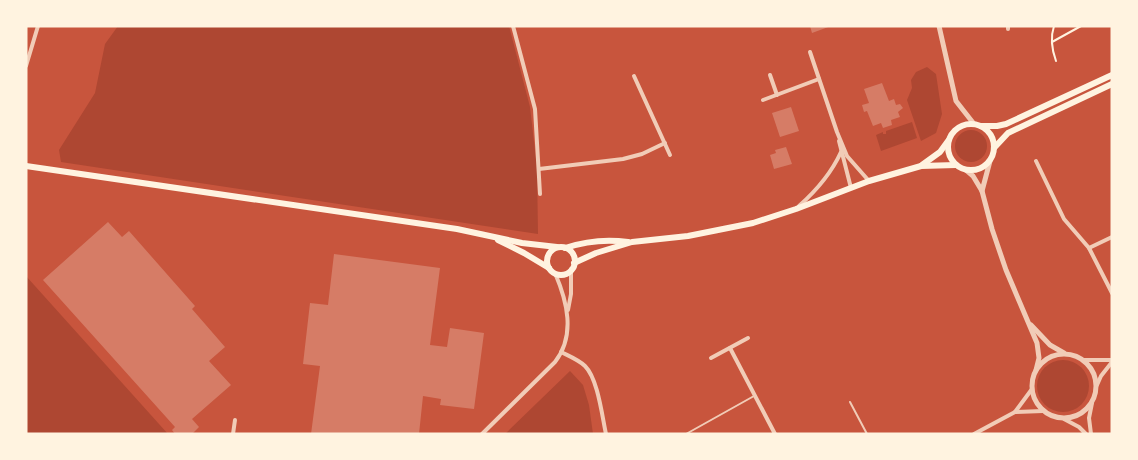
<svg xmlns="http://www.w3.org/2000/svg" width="1138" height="460" viewBox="0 0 1138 460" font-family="Rubik,sans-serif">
	<rect width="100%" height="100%" fill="#c8553d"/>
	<!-- green -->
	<g fill="#ae4732">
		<path d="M118,26H509L530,107L537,168L538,234L61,162L59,150L95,93L105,44Z"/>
		<path d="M927,67L936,74L942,114L936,133L921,141L907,100L912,88L911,80L916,72Z"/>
		<path d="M912,122L917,138L881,151L876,135L883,132V134H886V131Z"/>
		<circle cx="971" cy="146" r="16"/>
		<path d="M26,276L168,434H26Z"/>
		<circle cx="1063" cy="386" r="26"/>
		<path d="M570,371L583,385L589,405L593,434H505Z"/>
	</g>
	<!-- building -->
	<g fill="#d67c66">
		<path d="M810,26H831L812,33Z"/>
		<path d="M882,83L889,101L894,99L896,105L900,104L903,108L898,112L900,117L891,120L892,125L883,128L881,123L873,126L867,111L864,112L862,105L869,103L864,89Z"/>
		<path d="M791,107L799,131L780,137L772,113Z"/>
		<path d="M786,147L792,164L774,169L770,155L776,153L775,150Z"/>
		<path d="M108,222L122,237L129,231L195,306L192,309L225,347L209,361L231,385L192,419L199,427L192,434H175L172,430L175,427L43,280Z"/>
		<path d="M334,254L440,268L430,345L447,347L450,328L484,333L474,409L440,405L441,399L423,396L419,434H311L320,366L303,364L310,303L328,305Z"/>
	</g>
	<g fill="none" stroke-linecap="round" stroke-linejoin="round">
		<!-- path -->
		<g stroke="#fff3e0" stroke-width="2">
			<path d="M1054,26C1050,38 1052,50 1056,61"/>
			<path d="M1052,42L1081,26"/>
		</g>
		<!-- service -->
		<g stroke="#f1ccb7" stroke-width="2">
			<path d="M850,402L867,434"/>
			<path d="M686,434L754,396"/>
		</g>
		<!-- minor -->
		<g stroke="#f1ccb7" stroke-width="4">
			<path d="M513,26L535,109L540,194"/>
			<path d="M1008,29V26"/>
			<path d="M810,52L837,132L847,156L869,181"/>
			<path d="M26,66L38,26"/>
			<path d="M770,75L777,95"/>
			<path d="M634,76L670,155"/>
			<path d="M763,100L819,79"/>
			<path d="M839,141L851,188"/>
			<path d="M1036,161L1064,219L1089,248L1112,293"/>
			<path d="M539,169L623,159L642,154L665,143"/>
			<path d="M799,206C817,190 831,174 841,152"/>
			<path d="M1089,248L1112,237"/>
			<path d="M568,310L571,294V269"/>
			<path d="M730,348L775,434"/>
			<path d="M561,352C569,356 579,360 585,366C598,379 602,416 606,434"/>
			<path d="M711,358L748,338"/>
			<path d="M1084,360H1112"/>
			<path d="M1097,385L1101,376L1112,362"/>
			<path d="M1015,412L1032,389"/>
			<path d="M1064,419L1079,427L1086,434"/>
			<path d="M233,434L235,420"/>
			<path d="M482,434L555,362C576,335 567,301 555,273"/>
			<path d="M974,434L1015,412L1043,411"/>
			<path d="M1091,434L1089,418L1092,403"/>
		</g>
		<!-- tertiary -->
		<g stroke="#f1ccb7" stroke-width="5">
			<path d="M939,26L956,101L974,124"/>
			<path d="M966,170L973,176L982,191L992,229L1006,270L1037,343L1039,358L1036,370"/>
			<path d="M982,191L990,161"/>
			<path d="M1031,325L1050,345L1064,353"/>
			<circle cx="1064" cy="386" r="32"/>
		</g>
		<!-- primary -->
		<g stroke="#fff3e0" stroke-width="6">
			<circle cx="971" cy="147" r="23"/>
			<path d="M981,126H997L1006,124L1112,75"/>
			<path d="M994,148L1008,133L1112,84"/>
			<path d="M922,165L940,152L948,141"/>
			<path d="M26,166L457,229L522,243L557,247"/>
			<path d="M498,240L524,253L549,268"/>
			<circle cx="561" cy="261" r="14"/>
			<path d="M565,248C586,241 607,239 628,242"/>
			<path d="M574,263L596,253L632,242L688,236L753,223L796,209L869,181L921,166L956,165"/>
		</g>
	</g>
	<!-- border -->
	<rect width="1138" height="460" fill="none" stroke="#fff3e0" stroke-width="55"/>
</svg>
